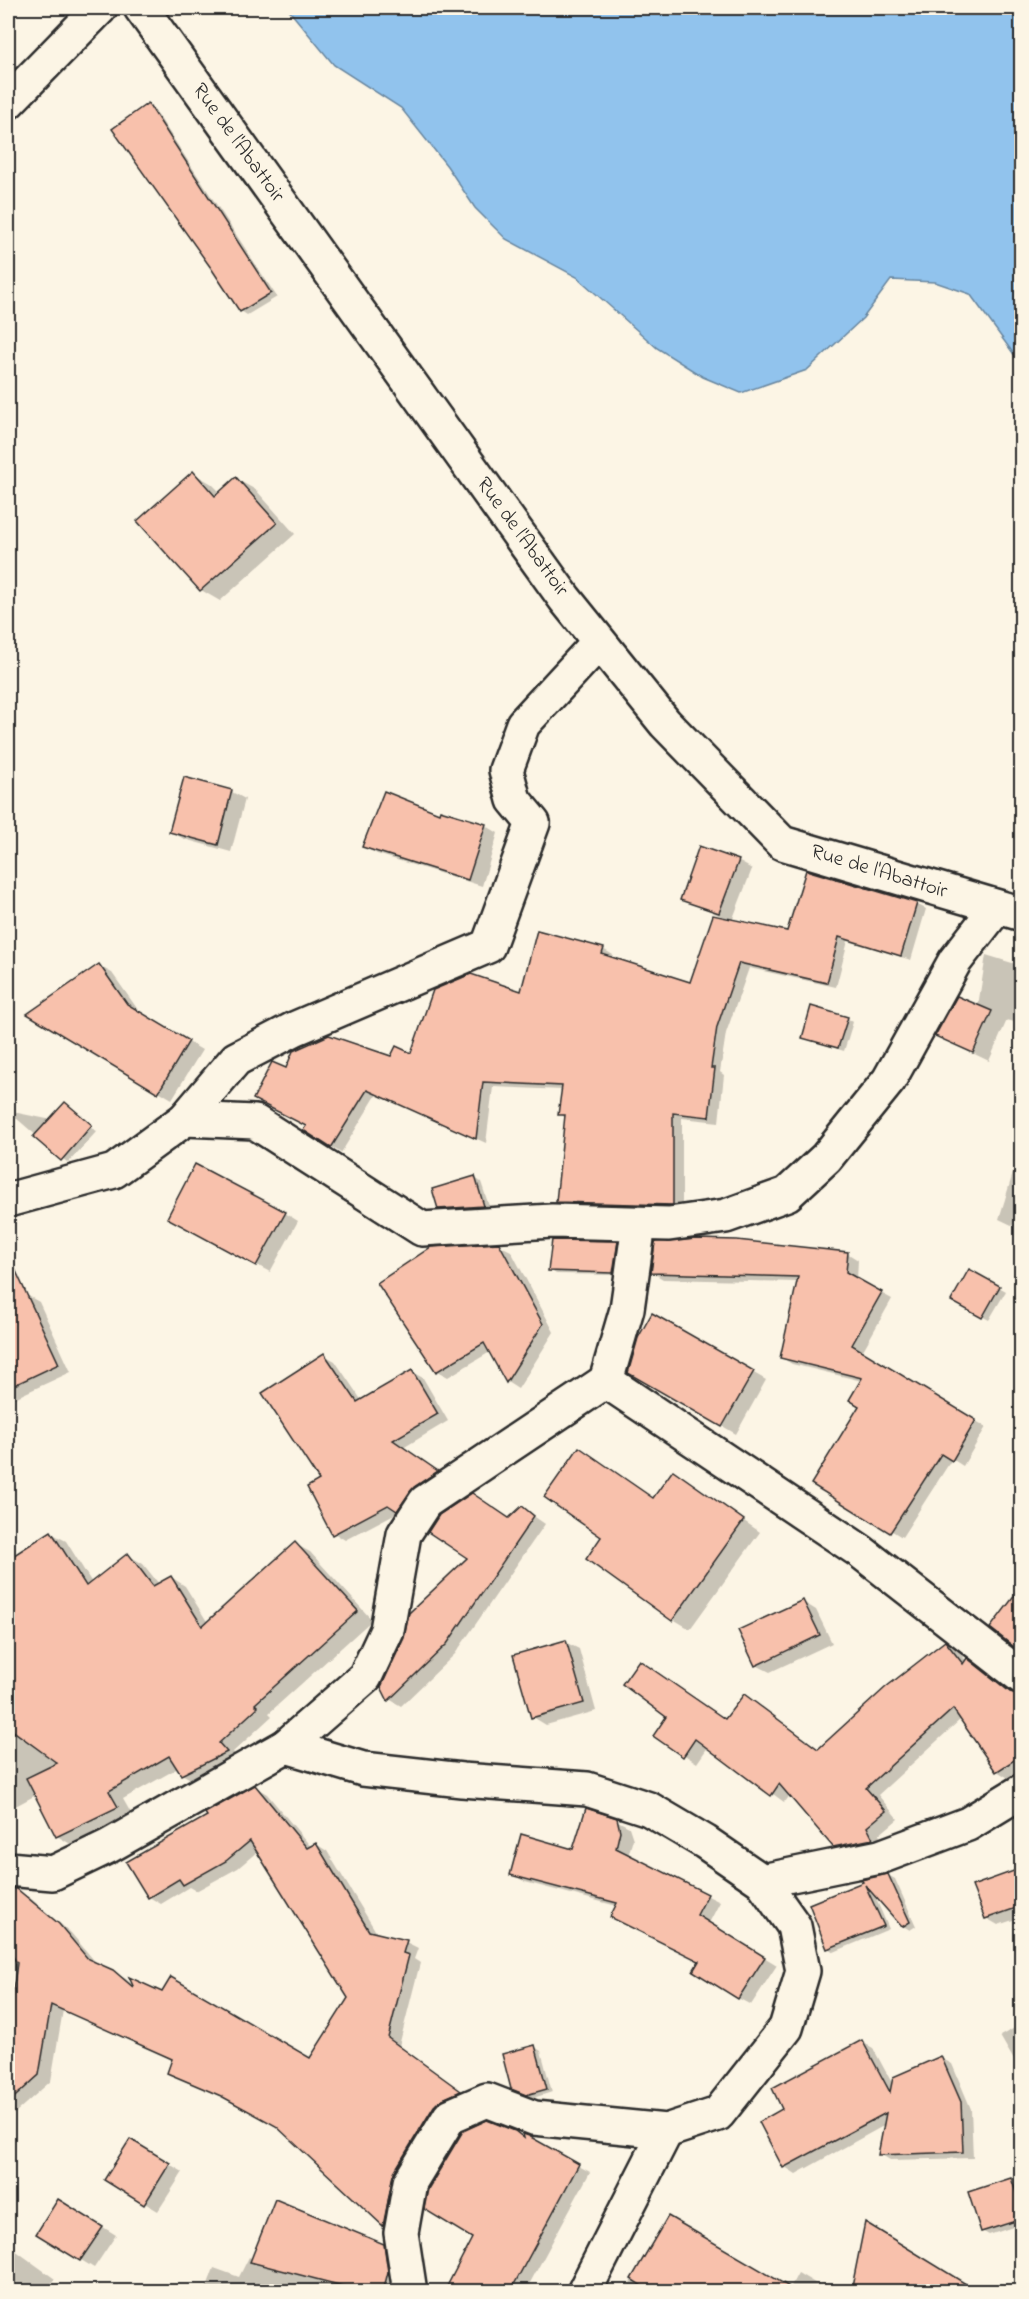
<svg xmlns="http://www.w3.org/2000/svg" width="1029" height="2299" viewBox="0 0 1029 2299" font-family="'Indie Flower',sans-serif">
	<rect width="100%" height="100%" fill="#fcf5e5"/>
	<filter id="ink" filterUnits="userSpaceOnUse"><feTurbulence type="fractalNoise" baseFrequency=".0167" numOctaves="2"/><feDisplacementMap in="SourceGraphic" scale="12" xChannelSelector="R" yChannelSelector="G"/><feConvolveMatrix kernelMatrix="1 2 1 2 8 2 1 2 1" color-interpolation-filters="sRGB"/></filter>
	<g filter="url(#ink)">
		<!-- water -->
		<path fill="#91c3ed" stroke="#68869f" stroke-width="1.5" d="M287,8H1021V364L970,294L935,282L891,280L863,318L807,370L741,393L703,377L657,348L577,277L506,239L475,208L447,166L401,108L334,65Z"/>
		<!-- shadow -->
		<g fill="#0003">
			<path d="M148,105L154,109L277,297L247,315L241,311Z"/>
			<path d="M193,473L212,484L221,493L236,479L256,490L295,534L220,601L201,590L139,521Z"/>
			<path d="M8,477L10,478L8,538Z"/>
			<path d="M185,779L232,792L245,799L231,852L184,839L170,831Z"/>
			<path d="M485,825L498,833L482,886L377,854L364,847Z"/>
			<path d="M738,861L752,869L732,921L788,933L916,904L926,909L911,960L848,941L836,987L749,968L726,1033L720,1072L724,1075L719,1122L682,1118V1209L567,1207L557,1202L566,1118L560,1114L563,1090L493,1087L486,1143L377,1094L341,1153L305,1130L307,1126L287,1071L412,1055L603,949L613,955L612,958L691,984L724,917L682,899Z"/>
			<path d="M986,955L1022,966V1024L1007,1020L989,1061L937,1036L978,1006Z"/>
			<path d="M99,966L112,973L141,1014L202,1050L172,1099L30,1014Z"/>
			<path d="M847,1018L853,1022L844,1051L804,1038Z"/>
			<path d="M8,1111L91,1128L97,1131L68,1163Z"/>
			<path d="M1013,1173L1022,1175V1230L999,1219Z"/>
			<path d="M475,1178L481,1182L490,1209L446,1212L439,1208Z"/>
			<path d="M285,1213L298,1221L270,1272L182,1225Z"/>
			<path d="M617,1243L624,1247L619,1275L556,1274L550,1270Z"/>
			<path d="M499,1245L511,1251L554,1332L518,1389L507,1382L490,1352L448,1377L437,1371Z"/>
			<path d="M847,1253L858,1260L857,1280L892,1299L862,1352L986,1427L963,1466L952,1459L902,1537L813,1483L861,1405L862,1381L792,1364L782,1358L798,1282L663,1279L653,1273Z"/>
			<path d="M970,1271L1006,1291L989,1320L953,1300Z"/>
			<path d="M25,1294L39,1302L71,1372L8,1401V1302Z"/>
			<path d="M653,1315L766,1380L736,1434L630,1372Z"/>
			<path d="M324,1355L335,1361L362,1401L412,1372L423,1378L448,1421L403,1448L448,1478L400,1511L345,1540L334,1533L321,1481Z"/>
			<path d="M579,1449L654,1499L673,1472L760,1532L690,1629L673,1619L603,1537Z"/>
			<path d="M8,1484L14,1495L8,1499Z"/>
			<path d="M522,1508L545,1524L455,1654L401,1706L389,1699L510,1519Z"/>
			<path d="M1022,1511V1524L1016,1521Z"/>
			<path d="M51,1533L66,1541L92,1583L128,1555L143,1564L159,1584L171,1577L185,1586L208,1623L295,1544L310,1552L372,1620L269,1713L272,1716L233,1752L240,1761L197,1783L182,1774L178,1768L123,1799L132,1815L72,1845L57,1836L36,1795L8,1810V1561Z"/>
			<path d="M803,1602L816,1610L832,1643L770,1672L756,1665Z"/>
			<path d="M565,1642L579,1649L596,1711L546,1725L533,1717Z"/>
			<path d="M945,1643L958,1650L967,1662L980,1667L1022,1700V1771L1010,1779L997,1771L961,1719L878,1795L898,1819L879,1835L884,1846L848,1854L834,1846L790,1794L784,1802L708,1747L697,1763L655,1736L726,1720L744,1696L819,1750Z"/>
			<path d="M255,1787L267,1794L311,1847L316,1844L327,1851L378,1935L406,1942L418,1948L414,1959L420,1963L399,2046L471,2098L395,2231L384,2224L278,2125L234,2102L168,2072L174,2060L63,2010L51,2081L8,2119V2038L19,1962L8,1946V1888L29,1897L71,1933L98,1965L126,1979L136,1988L311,2060L349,1998L258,1851L238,1868L196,1891L189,1887L161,1904L149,1897L210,1817Z"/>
			<path d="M616,1820L629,1827L633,1839L628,1856L720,1902L709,1923L777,1965L751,2005L738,1998L701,1961L617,1906L525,1882L512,1874L574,1851Z"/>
			<path d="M1022,1870V1917L998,1925L986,1918Z"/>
			<path d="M888,1875L895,1879L916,1926L910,1930L903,1926L873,1892L889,1929L834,1952L828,1948L810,1905Z"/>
			<path d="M1022,2024V2074L1000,2036Z"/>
			<path d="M862,2042L873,2048L893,2085L941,2058L952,2064L971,2109L973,2158L890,2160L880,2154L885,2125L796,2174L785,2167L761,2123L784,2110Z"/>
			<path d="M535,2047L541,2051L552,2092L533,2098L519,2092Z"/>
			<path d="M514,2132L590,2172L525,2292H446L474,2238Z"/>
			<path d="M130,2141L183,2172L158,2211L106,2180Z"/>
			<path d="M1022,2176V2224L989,2235L982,2231L969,2193Z"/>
			<path d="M72,2208L116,2235L94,2268L38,2233Z"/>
			<path d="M668,2218L794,2291L796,2289L791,2286L798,2273L830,2292H625Z"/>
			<path d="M8,2245L55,2279L45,2292H8Z"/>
			<path d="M383,2245L393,2251L394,2292H205L214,2268L239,2277L249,2257L253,2259Z"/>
		</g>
		<!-- building -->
		<g fill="#f8c1ac" stroke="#2b2b2b" stroke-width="1.5">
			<path d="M148,103L271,293L240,312L211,268L112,129Z"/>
			<path d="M193,471L215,496L236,477L277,523L200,591L137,521Z"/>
			<path d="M184,777L232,790L218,845L169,832Z"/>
			<path d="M384,791L439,813L440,810L486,824L468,880L362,847Z"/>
			<path d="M699,846L739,860L719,913L680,900Z"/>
			<path d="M806,870L917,903L901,956L839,937L827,983L739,963L717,1027L711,1068H715L709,1117L673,1113V1205L556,1202L565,1115H558L562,1086L483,1082L476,1139L367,1090L331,1148L303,1130L306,1126L253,1099L272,1062L286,1068L293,1051L329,1035L391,1056L396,1046L411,1053L433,990L471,974L521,991L537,930L604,948L602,954L690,982L713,915L787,931Z"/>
			<path d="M99,964L127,1004L189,1041L158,1093L27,1014Z"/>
			<path d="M957,996L992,1011L973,1053L935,1036Z"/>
			<path d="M811,1006L848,1017L838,1048L802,1038Z"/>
			<path d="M65,1102L92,1125L61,1161L33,1137Z"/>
			<path d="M195,1164L286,1212L256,1266L167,1218Z"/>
			<path d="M475,1176L484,1206L438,1209L432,1189Z"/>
			<path d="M697,1239L737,1240L848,1252L846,1272L882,1292L852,1345L976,1420L952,1461L941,1454L890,1533L811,1484L859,1406L849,1400L862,1378L780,1358L798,1277L651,1273L655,1242Z"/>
			<path d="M552,1240L618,1241L613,1273L548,1271Z"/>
			<path d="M499,1243L543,1324L506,1383L484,1343L436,1372L377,1283L431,1247Z"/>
			<path d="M8,1254L59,1364L8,1388Z"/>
			<path d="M969,1269L1000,1286L982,1318L951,1301Z"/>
			<path d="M652,1313L754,1371L722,1427L628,1373L638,1338Z"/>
			<path d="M324,1353L357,1402L412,1370L438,1414L393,1440L438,1471L414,1487L397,1511L388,1505L332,1535L307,1487L319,1480L262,1393Z"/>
			<path d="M579,1447L653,1498L673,1470L744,1520L672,1621L586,1559L601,1537L544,1497Z"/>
			<path d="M472,1493L509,1518L522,1506L534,1516L447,1644L388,1701L381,1687L404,1638L409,1613L467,1558L428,1532L439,1515Z"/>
			<path d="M51,1531L86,1586L128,1553L153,1586L171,1576L202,1626L295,1542L358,1611L255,1704L258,1707L219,1743L227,1752L181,1775L169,1756L109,1791L118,1807L56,1837L26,1778L57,1763L8,1727V1559Z"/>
			<path d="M1022,1586V1653L990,1628Z"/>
			<path d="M803,1600L820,1635L755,1666L738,1630Z"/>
			<path d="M566,1640L584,1703L531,1718L513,1655Z"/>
			<path d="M945,1641L963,1664L967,1658L1010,1692L1022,1695V1755L996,1772L953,1709L866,1788L886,1811L867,1827L873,1839L833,1847L779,1784L771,1796L695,1739L683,1757L653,1736L666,1717L622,1684L639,1660L725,1719L744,1694L818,1749L886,1687Z"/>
			<path d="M255,1785L307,1848L316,1843L369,1931L407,1940L403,1953L409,1955L388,2038L461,2091L443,2099L434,2106L394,2172L383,2226L276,2126L221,2096L167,2073L172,2059L51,2005L39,2075L8,2103V2028L17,1963L8,1949V1888L17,1889L59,1924L88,1959L113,1970L134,1988L129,1977L162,1992L171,1977L310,2058L348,1998L250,1841L226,1861L183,1885L179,1879L148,1898L126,1862L207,1816L205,1813Z"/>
			<path d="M586,1808L617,1818L620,1831L616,1848L708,1894L697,1915L765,1957L738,1999L693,1971L699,1961L610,1917L617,1903L510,1875L521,1834L573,1849Z"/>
			<path d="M1022,1868V1906L985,1919L972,1886Z"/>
			<path d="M888,1874L910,1922L902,1927L865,1885L884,1926L827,1949L809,1904L863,1882L861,1880Z"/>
			<path d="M862,2040L890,2092L893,2077L941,2056L961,2102L963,2152L878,2155L886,2113L783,2168L759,2122L782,2109L772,2088Z"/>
			<path d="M535,2045L547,2089L526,2095L511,2089L502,2054Z"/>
			<path d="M487,2120L515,2131L524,2138L523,2134L529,2136L579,2164L510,2292H444L472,2238L424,2209L428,2189L463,2131Z"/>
			<path d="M130,2139L170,2163L144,2205L104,2180Z"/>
			<path d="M1011,2178L1022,2209V2219L981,2232L968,2192Z"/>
			<path d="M58,2199L103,2227L80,2261L36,2234Z"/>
			<path d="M275,2199L384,2244L388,2272L383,2292H366L250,2262Z"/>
			<path d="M668,2216L798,2292H651L631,2279Z"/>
			<path d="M865,2222L979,2292H851Z"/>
		</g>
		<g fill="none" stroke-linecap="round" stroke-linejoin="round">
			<defs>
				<g id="minor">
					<path d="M141,8L565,599L665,723L782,843L1022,914"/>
					<path d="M8,102L100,8"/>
					<path d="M185,1119L255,1122L422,1229L552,1221L669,1224L726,1216L787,1194L826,1158L889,1080L955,961L997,907"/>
					<path d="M8,1200L114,1171L185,1119L236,1059L294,1029L488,946L533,823L514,800L506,770L523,724L599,642"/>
					<path d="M606,1381L627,1309L639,1224"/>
					<path d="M286,1746L363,1769L462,1780L587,1789L649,1809L705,1842L762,1881L794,1926L803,1971L786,2028L718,2114L666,2131L534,2118L487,2100L450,2116L410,2182L401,2233L410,2292"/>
					<path d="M8,1869L53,1873L109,1846L286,1746L365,1677L387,1630L404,1534L425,1502L606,1381L860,1551L1022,1677"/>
					<path d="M762,1881L880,1857L968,1824L1022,1791"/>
					<path d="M584,2292L666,2131"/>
				</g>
			</defs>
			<!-- minor casing -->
			<use href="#minor" stroke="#2b2b2b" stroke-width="38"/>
			<!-- minor -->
			<use href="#minor" stroke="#fcf5e5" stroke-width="33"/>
		</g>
	</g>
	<g text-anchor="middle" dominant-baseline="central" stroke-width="6" stroke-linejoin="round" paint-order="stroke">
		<!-- street labels -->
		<g font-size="21" fill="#2b2b2b" stroke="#fcf5e5">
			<text transform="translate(238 143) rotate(54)">Rue de l'Abattoir</text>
			<text transform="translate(522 537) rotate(54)">Rue de l'Abattoir</text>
			<text transform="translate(879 872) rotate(17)">Rue de l'Abattoir</text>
		</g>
	</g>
	<!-- margin -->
	<rect width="1029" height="2299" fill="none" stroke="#fcf5e5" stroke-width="30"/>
	<rect x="15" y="15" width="999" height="2269" fill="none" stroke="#2b2b2b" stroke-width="2" filter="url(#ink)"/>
</svg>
